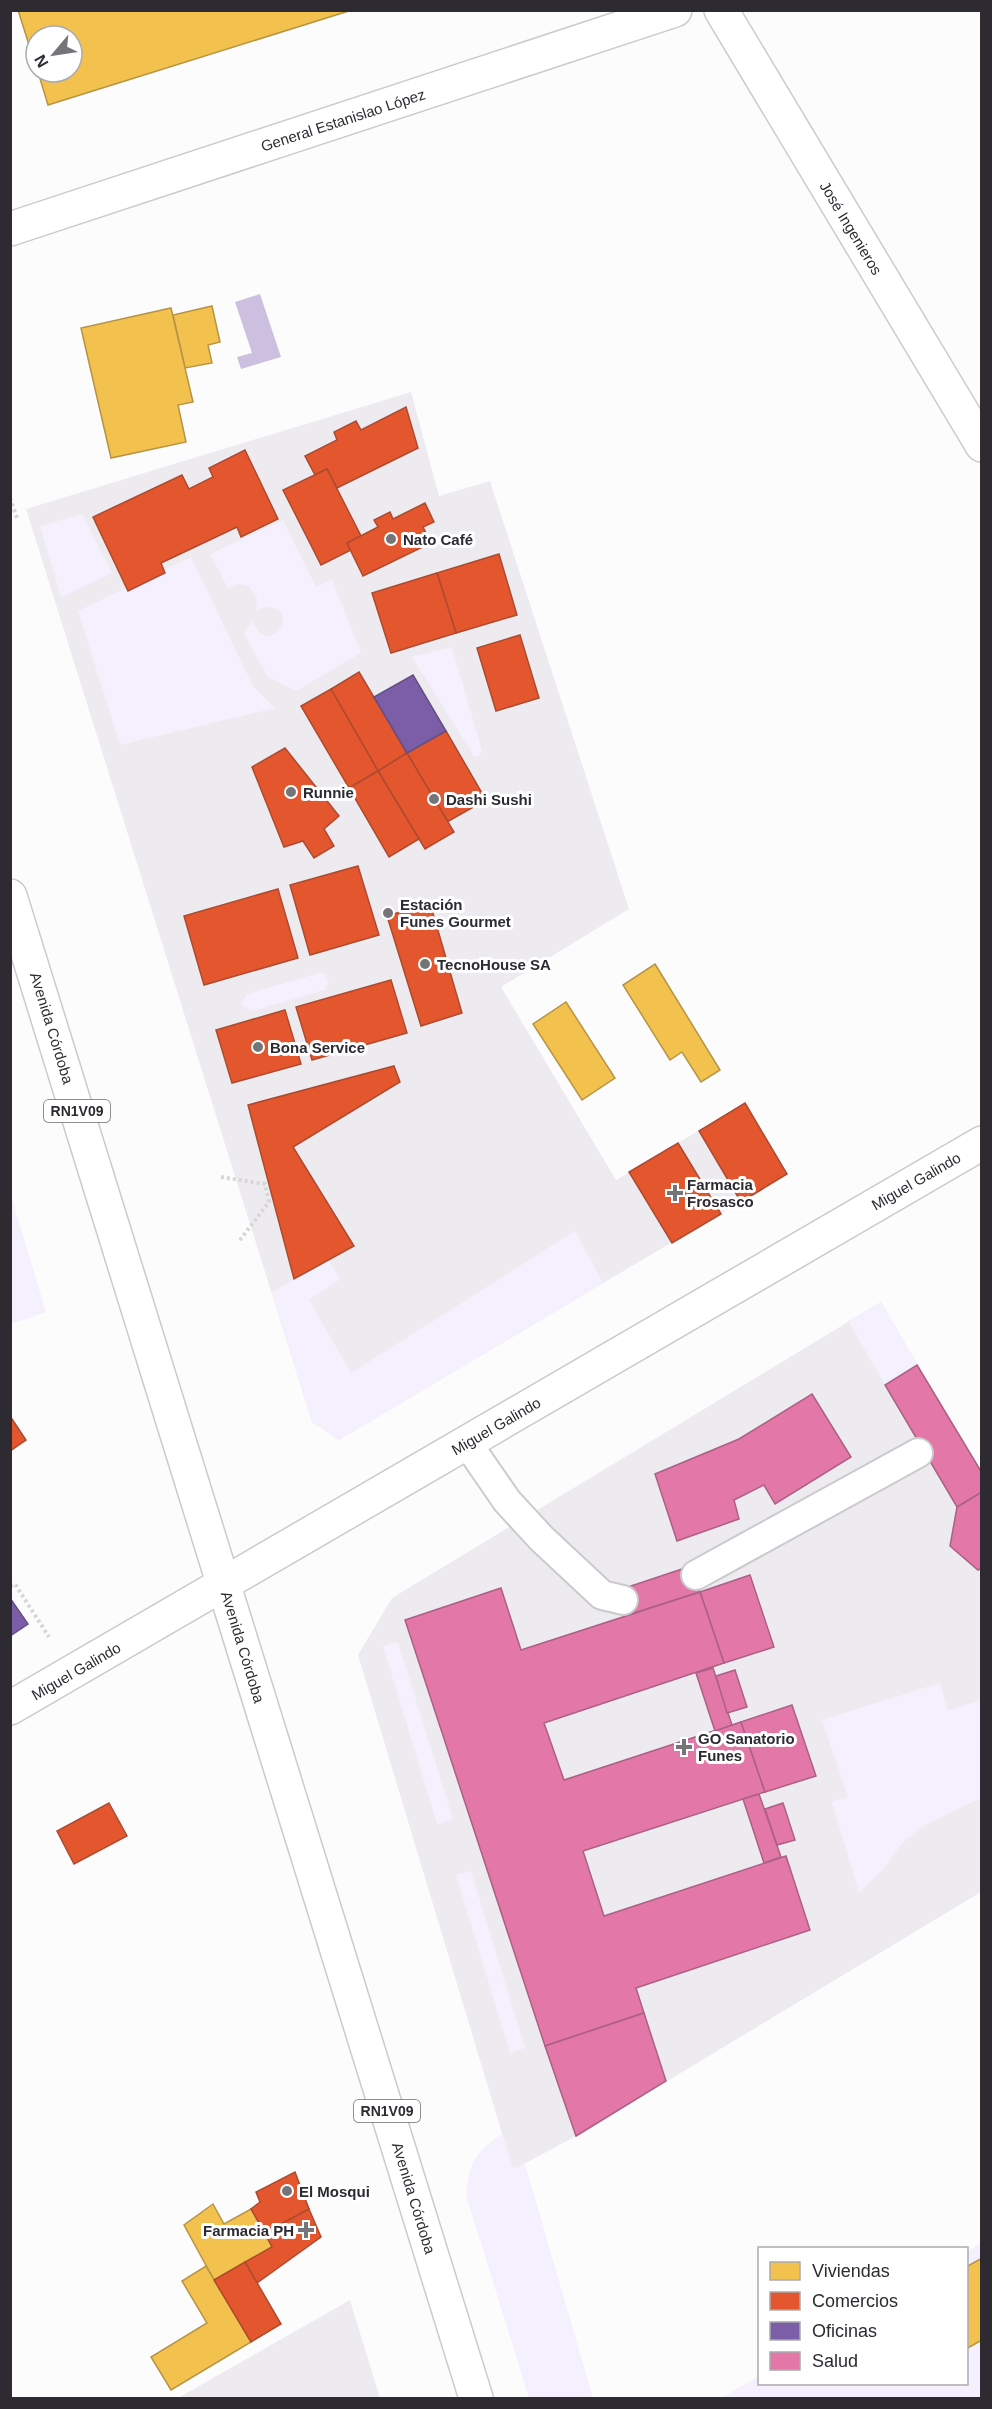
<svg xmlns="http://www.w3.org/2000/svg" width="992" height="2409" viewBox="0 0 992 2409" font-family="Helvetica,sans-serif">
	<rect width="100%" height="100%" fill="#fcfcfd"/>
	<!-- built -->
	<g fill="#edebf0">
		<path d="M411,392L439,496L490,481L629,909L501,987L616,1180L745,1103L787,1174L339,1440L312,1422L26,509Z"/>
		<path d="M881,1302L981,1473V1892L576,2136L513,2170L358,1655L392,1598Z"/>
		<path d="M350,2300L380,2398H178Z"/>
	</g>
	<!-- green -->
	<g fill="#f5f0fe">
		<path d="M82,514L112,573L61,597L40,526Z"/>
		<path d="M283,520L316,587L332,579L361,653L296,691L268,677L244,634L253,621C265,657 299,618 274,608C266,605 262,608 256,612L257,598L249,586L238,584L228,588L210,554Z"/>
		<path d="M191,557L253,686L275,708L120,745L78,611Z"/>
		<path d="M452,647L482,751L479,756H474L412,657Z"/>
		<path d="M320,973H324L329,981L325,990L251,1011L242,1006L241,1002L247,994Z"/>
		<path d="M11,1196L46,1312L11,1324H10Z"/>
		<path d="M575,1231L603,1283L339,1440L312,1422L272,1292L328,1260L340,1279L309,1300L351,1373Z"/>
		<path d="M881,1302L981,1473L982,1568L978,1570L950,1546L957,1507L848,1321Z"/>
		<path d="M398,1642L453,1819L437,1824L383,1646Z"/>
		<path d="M940,1683L948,1711L981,1700V1798L926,1825L902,1843L883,1870L859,1893L832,1802L848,1797L822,1720Z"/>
		<path d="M471,1871L525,2048L510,2053L456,1875Z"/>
		<path d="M503,2134L513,2169L525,2164L593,2398H529L466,2195C468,2164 476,2150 503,2134Z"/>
		<path d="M981,2243V2398H721L759,2376L760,2384H966L967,2252Z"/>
	</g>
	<!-- water -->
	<path fill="#cdbfdf" d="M260,294L281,357L241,369L237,357L252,353L235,302Z"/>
	<!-- homes -->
	<g fill="#f2c14e" stroke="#b79445" stroke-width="1.5">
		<path d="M18,10H352L48,105L38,72H72V36H36V67Z"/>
		<path d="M212,306L220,342L208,345L212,363L185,368L173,315Z"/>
		<path d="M171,308L193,402L178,405L186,442L111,458L81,328Z"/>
		<path d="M655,964L720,1070L701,1082L682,1052L670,1060L623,985Z"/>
		<path d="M566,1002L615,1078L582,1100L533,1024Z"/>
		<path d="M213,2204L224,2224L251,2209L272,2247L214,2280L184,2225Z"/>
		<path d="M982,2258V2340L966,2349V2267Z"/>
		<path d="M206,2266L251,2342L171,2390L151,2357L207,2323L182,2281Z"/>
	</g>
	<!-- shops -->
	<g fill="#e4572e" stroke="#ad4a2f" stroke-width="1.5">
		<path d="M406,407L418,448L337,488L327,469L315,475L305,456L337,440L334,432L356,421L361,430Z"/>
		<path d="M245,450L278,519L241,537L237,527L161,563L165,573L128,591L93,517L182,475L189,489L213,477L209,468Z"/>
		<path d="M327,469L361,536L347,543L351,550L321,565L283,490Z"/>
		<path d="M425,503L434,522L423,527L431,543L363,576L347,543L378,527L374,520L390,512L393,519Z"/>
		<path d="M499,554L517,615L456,633L437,573Z"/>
		<path d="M437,573L456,633L391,653L372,593Z"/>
		<path d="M520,635L539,698L496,711L477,648Z"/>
		<path d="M359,672L407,753L378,771L331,689Z"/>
		<path d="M331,689L378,771L349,788L301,706Z"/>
		<path d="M446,731L486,800L447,822L407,753Z"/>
		<path d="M285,748L339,816L324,829L334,846L314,858L303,841L284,847L252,767Z"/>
		<path d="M407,753L454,832L425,849L378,771Z"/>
		<path d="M378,771L419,839L389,857L349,788Z"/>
		<path d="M358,866L379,935L310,955L290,885Z"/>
		<path d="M278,889L298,958L204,985L184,916Z"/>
		<path d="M430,903L462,1013L421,1026L387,916Z"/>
		<path d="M391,980L407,1033L312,1060L296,1007Z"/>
		<path d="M285,1010L301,1064L232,1083L216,1030Z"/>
		<path d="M394,1066L400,1082L293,1147L354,1246L294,1279L248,1105Z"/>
		<path d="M745,1103L787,1174L741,1202L699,1131Z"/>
		<path d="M678,1143L721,1214L672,1243L629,1172Z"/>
		<path d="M10,1416L26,1440L10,1451Z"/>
		<path d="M109,1803L127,1836L74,1864L57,1831Z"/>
		<path d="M295,2172L309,2209L265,2233L251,2209L260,2202L256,2192Z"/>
		<path d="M309,2209L321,2237L257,2283L245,2262L272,2247L265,2233Z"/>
		<path d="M245,2262L281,2324L251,2342L214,2280Z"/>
	</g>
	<!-- offices -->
	<g fill="#7b5ea7" stroke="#644f84" stroke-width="1.5">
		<path d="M413,675L446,731L407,753L374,697Z"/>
		<path d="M10,1598L28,1624L10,1636Z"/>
	</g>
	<!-- health -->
	<g fill="#e377a8" stroke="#ac6084" stroke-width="1.5">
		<path d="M917,1365L982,1473V1492L957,1507L885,1385Z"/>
		<path d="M812,1394L851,1457L775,1504L764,1485L734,1500L739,1519L677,1541L655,1474L739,1439Z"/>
		<path d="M982,1492V1568L978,1570L950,1546L957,1507Z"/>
		<path d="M691,1566L700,1592L631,1614L622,1589Z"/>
		<path d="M750,1575L774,1647L724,1663L700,1592Z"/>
		<path d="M501,1588L521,1650L700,1592L724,1663L544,1723L564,1780L741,1722L765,1792L583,1851L604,1916L786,1856L810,1930L636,1988L644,2013L545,2046L405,1620Z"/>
		<path d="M713,1668L732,1725L715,1731L696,1673Z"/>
		<path d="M735,1670L747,1707L727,1713L716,1676Z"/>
		<path d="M792,1705L816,1776L765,1792L741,1722Z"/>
		<path d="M759,1794L781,1857L764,1863L743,1799Z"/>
		<path d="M783,1803L795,1840L777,1845L765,1809Z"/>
		<path d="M644,2013L666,2081L576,2136L545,2046Z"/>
	</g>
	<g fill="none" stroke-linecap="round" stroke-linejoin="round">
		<defs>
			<g id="lane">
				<path d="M467,1443L507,1501L541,1538L602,1595L623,1600"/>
				<path d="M696,1575L918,1453"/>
			</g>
			<g id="street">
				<path d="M721,10L982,445"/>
				<path d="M10,229L675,10"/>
			</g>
			<path id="secondary" d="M10,1708L982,1143"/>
			<path id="primary" d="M10,896L476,2398"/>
		</defs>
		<!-- lane casing -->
		<use href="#lane" stroke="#cbcacd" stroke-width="32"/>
		<!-- street casing -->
		<use href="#street" stroke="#cbcacd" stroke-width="36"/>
		<!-- secondary casing -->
		<use href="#secondary" stroke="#cbcacd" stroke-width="36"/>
		<!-- primary casing -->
		<use href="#primary" stroke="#cbcacd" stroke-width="36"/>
		<!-- path -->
		<g stroke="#d7d7d8" stroke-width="4" stroke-dasharray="3 3" stroke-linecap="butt">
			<path d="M10,498L17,518"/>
			<path d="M221,1177L265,1184L269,1202L240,1240"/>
			<path d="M10,1586L15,1584L49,1637"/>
		</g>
		<!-- lane -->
		<use href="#lane" stroke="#fff" stroke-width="28"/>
		<!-- street -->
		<use href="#street" stroke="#fff" stroke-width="33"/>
		<!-- secondary -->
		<use href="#secondary" stroke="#fff" stroke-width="33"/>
		<!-- primary -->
		<use href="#primary" stroke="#fff" stroke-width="33"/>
	</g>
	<!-- markers -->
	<g fill="#757478" stroke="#fff" stroke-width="2">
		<circle cx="391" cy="539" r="6"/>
		<circle cx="291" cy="792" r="6"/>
		<circle cx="434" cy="799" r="6"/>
		<circle cx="388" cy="913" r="6"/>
		<circle cx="425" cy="964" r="6"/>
		<circle cx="258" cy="1047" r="6"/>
		<path d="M672 1184h6v6h6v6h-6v6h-6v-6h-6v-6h6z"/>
		<path d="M681 1738h6v6h6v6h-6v6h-6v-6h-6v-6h6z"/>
		<circle cx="287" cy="2191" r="6"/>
		<path d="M303 2221h6v6h6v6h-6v6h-6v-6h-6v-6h6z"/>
	</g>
	<g text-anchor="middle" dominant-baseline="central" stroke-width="6" stroke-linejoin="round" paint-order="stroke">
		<!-- shield labels -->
		<g fill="#fff" stroke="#6c6b6f" stroke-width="1.5">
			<rect x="44" y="1100" width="66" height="22" rx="4.5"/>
			<rect x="354" y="2100" width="66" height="22" rx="4.5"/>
		</g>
		<g font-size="14" font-weight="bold" fill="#2d2b31">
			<text x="77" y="1111">RN1V09</text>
			<text x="387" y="2111">RN1V09</text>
		</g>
		<!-- street labels -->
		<g font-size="15" fill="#2d2b31" stroke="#fff">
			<text transform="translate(343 120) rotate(-18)">General Estanislao López</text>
			<text transform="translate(851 228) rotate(59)">José Ingenieros</text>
			<text transform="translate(52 1028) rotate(73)">Avenida Córdoba</text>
			<text transform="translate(916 1181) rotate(-30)">Miguel Galindo</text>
			<text transform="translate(496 1426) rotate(-30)">Miguel Galindo</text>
			<text transform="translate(243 1647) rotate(73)">Avenida Córdoba</text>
			<text transform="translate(76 1671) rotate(-30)">Miguel Galindo</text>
			<text transform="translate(414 2198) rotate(73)">Avenida Córdoba</text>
		</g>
		<!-- poi labels -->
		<g font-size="15" font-weight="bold" fill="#2d2b31" stroke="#fff" text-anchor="start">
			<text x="403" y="539">Nato Café</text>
			<text x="303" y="792">Runnie</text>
			<text x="446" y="799">Dashi Sushi</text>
			<text x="400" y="904">Estación<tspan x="400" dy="17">Funes Gourmet</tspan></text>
			<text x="437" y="964">TecnoHouse SA</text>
			<text x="270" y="1047">Bona Service</text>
			<text x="687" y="1184">Farmacia<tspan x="687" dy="17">Frosasco</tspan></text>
			<text x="698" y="1738">GO Sanatorio<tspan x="698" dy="17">Funes</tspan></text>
			<text x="299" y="2191">El Mosqui</text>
			<text x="294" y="2230" text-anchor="end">Farmacia PH</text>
		</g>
	</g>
	<!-- border -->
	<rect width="992" height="2409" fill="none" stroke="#2d2b31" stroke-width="24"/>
	<!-- legend -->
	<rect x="758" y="2247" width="210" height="138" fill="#ffffff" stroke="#abaaad" stroke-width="1.5"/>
	<rect x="770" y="2262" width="30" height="18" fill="#f2c14e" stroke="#abaaad" stroke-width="1.5"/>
	<text x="812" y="2277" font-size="18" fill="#2d2b31">Viviendas</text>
	<rect x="770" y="2292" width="30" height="18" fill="#e4572e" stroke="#abaaad" stroke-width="1.5"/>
	<text x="812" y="2307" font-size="18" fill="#2d2b31">Comercios</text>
	<rect x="770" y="2322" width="30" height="18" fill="#7b5ea7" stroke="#abaaad" stroke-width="1.5"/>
	<text x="812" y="2337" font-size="18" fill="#2d2b31">Oficinas</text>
	<rect x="770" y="2352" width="30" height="18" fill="#e377a8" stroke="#abaaad" stroke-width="1.5"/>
	<text x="812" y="2367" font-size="18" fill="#2d2b31">Salud</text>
	<!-- north arrow -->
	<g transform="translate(54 54) rotate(241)"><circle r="28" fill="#ffffff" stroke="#abaaad" stroke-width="1.5"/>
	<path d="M0-4.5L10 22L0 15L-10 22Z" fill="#757478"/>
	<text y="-9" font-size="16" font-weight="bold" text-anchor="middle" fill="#2d2b31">N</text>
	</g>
</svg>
